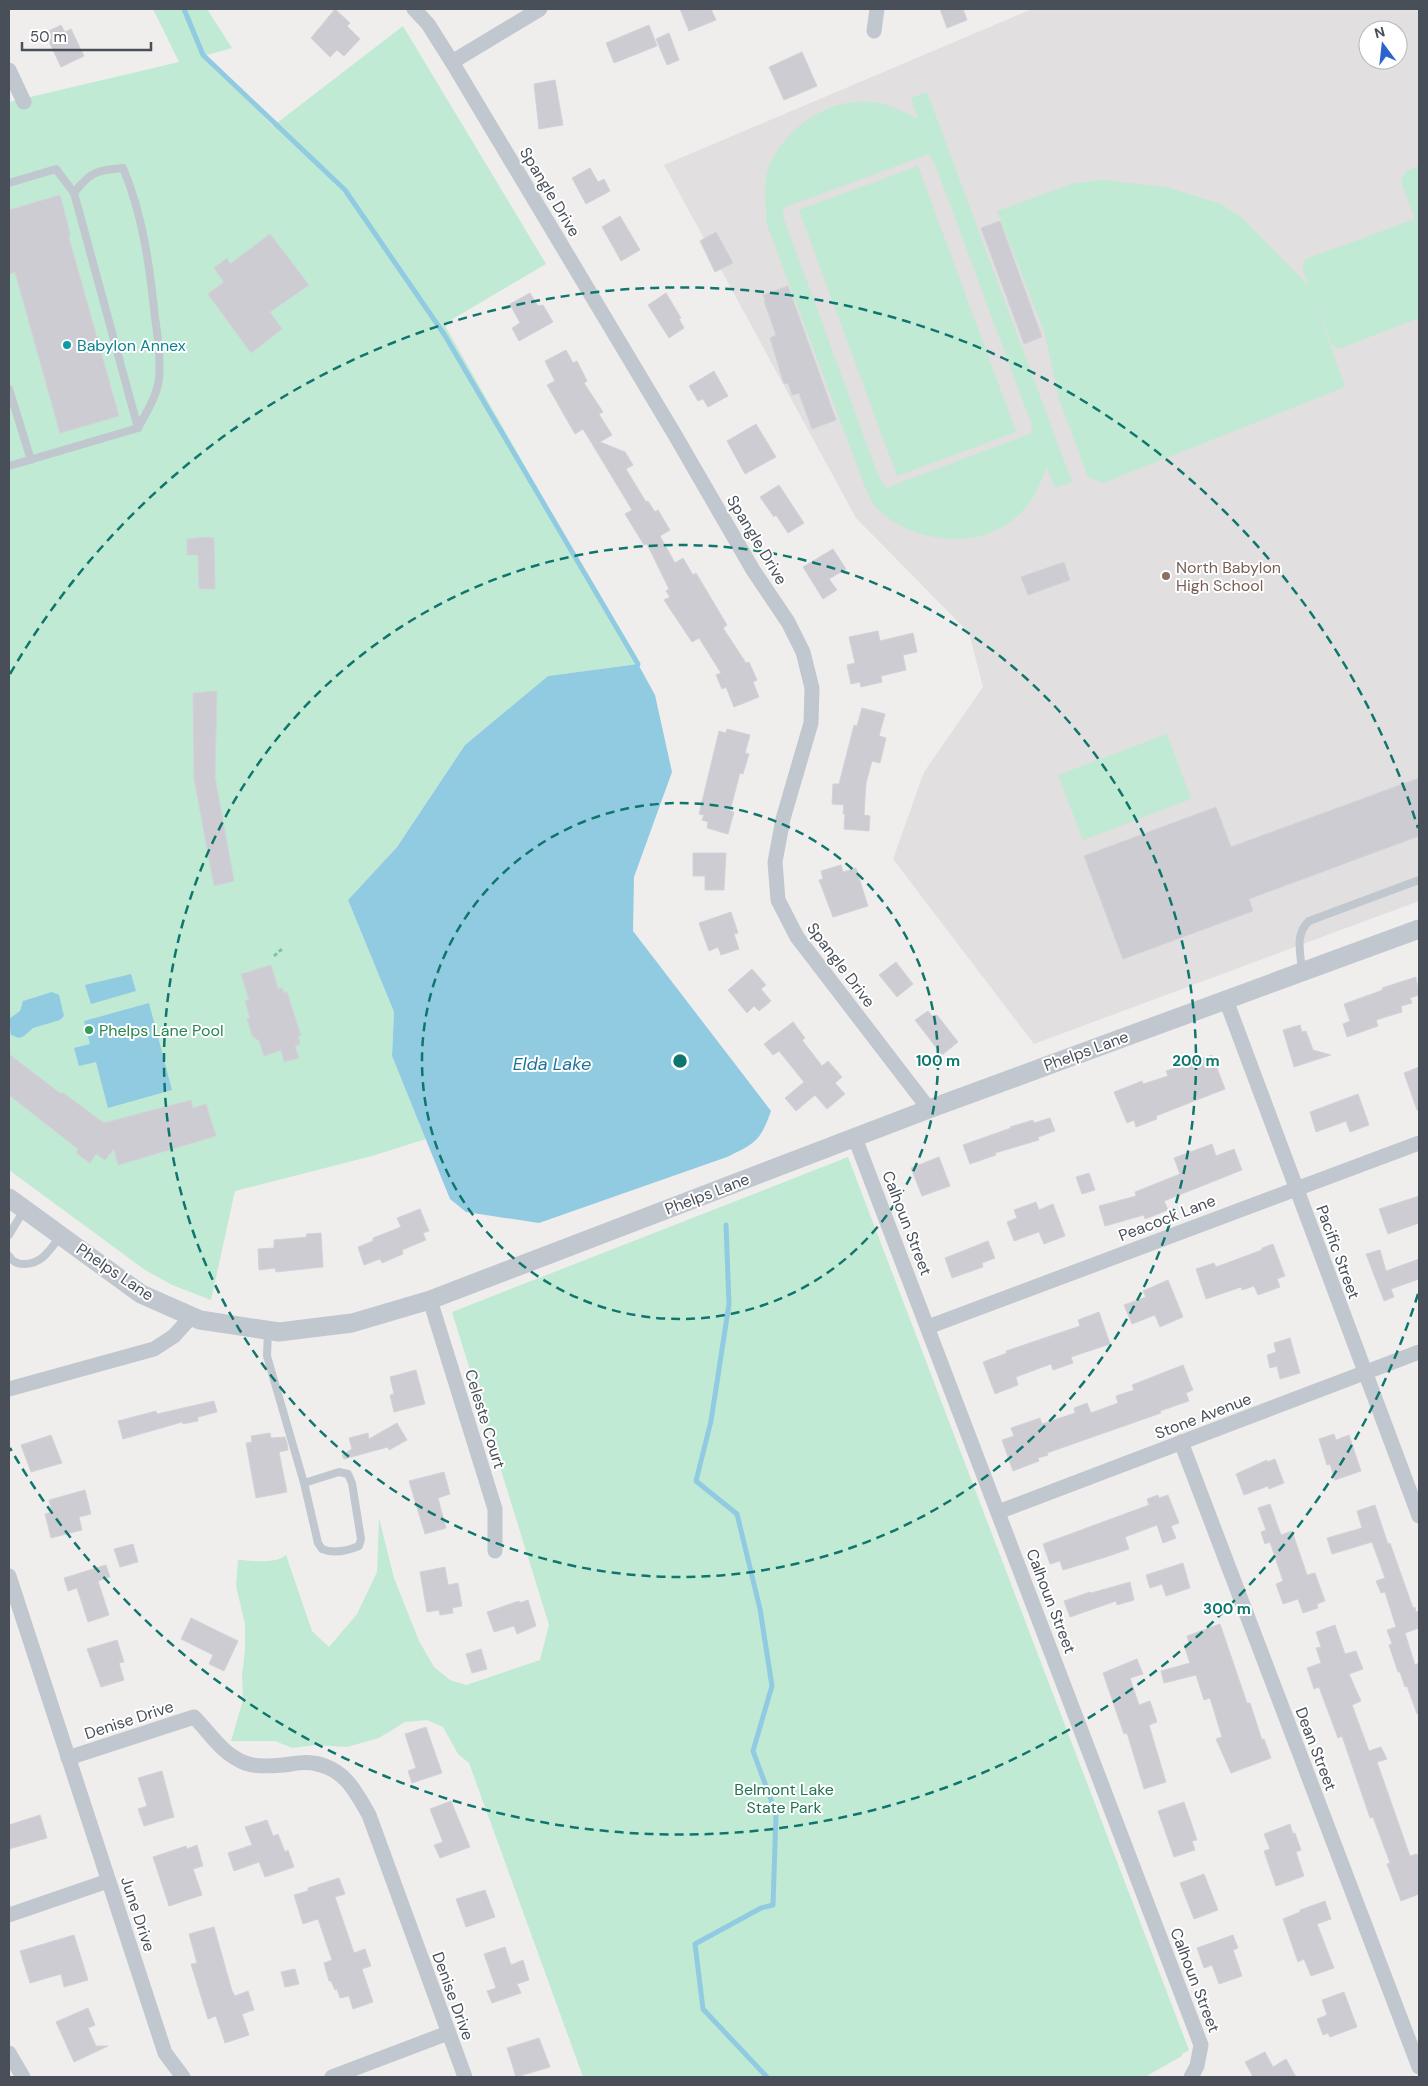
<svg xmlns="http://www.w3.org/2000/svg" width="1428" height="2086" viewBox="0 0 1428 2086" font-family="'DM Sans',sans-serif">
	<rect width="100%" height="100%" fill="#f0eeed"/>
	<!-- education -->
	<path fill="#e1dfdf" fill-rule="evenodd" d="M1032,9H1419V901L1034,1044L893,859L924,772L983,687L969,633L856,518L664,165ZM1368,30H1398V60H1368Z"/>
	<!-- green -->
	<g fill="#c0ead3" fill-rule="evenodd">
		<path d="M153,9H207L232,48L203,56L273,126L403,26L546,264L444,324L638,664L548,676L465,745L397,847L348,900L394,1012L392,1056L426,1139L372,1156L235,1191L211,1300L172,1285L145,1270L9,1170V102L179,62Z"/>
		<path d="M927,92L1072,482L1055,488L1047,467C1041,481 1036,495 1026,507C995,545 941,547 900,525C892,521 882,514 876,507C871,501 868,493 865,487L767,225C766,206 762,182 770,164C788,124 835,94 879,103C893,106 905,112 918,119L911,98ZM929,154L935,164L1031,423L1032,433L886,488L878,475L784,219L783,208Z"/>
		<path d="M918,166L1016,432L897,476L799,210Z"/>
		<path d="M1419,166V318L1338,349L1331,344L1310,289L1345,387L1103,483L1088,477L1059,399L1044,331L997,211L1075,183L1104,180L1166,187L1221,204L1241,217L1309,286L1302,267L1306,259L1415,219L1401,181L1406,171Z"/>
		<path d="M1167,734L1191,799L1083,840L1058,775Z"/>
		<path d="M848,1157L1189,2050L1182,2054V2056L1145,2077H583L469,1763L458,1754L443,1727L427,1720L405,1722L379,1738L347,1747L315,1745L292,1748L275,1741H231L243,1700L242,1675L245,1650V1624L236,1586L238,1560C253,1560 273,1565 286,1555L312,1631L329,1647L357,1614L377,1572L379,1518L394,1578L419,1641L434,1667L450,1680L466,1685L540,1660L549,1625L452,1312Z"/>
	</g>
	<!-- water -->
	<g fill="#91cbe2">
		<path d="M638,664L655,695L672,772L634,877L633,931L771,1111C760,1142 755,1143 727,1157L539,1223L466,1212L450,1199L392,1056L394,1012L348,900L397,847L465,745L548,676Z"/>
		<path d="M131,974L136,991L91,1004L85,985Z"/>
		<path d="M52,992L59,995L64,1016L60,1020L33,1028L24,1036L19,1038L11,1035L9,1019L20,1011L23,1001Z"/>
		<path d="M149,1003L172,1090L108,1108L96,1062L79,1066L74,1048L90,1044L84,1021Z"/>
	</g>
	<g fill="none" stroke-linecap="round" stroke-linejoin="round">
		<!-- stream -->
		<g stroke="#91cbe2" stroke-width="5">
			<path d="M184,9L203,55L345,190L444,334L638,664L635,669"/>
			<path d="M726,1225L729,1304L711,1421L696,1481L737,1514L760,1609L772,1686L753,1751L776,1813L773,1905L761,1908L695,1944L703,2009L767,2077"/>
		</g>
	</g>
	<!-- building -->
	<g fill="#ccccd2" stroke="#d2d3d8">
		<path d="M335,9L350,23L347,26L360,39L344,56L337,50L330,57L311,38Z"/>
		<path d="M680,9H711L716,20L689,31Z"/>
		<path d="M940,9H963L967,20L947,28Z"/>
		<path d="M61,25L65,32L71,29L84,56L61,67L45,33Z"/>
		<path d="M649,25L657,46L614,63L606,43Z"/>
		<path d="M669,33L679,60L667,65L656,39Z"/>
		<path d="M802,52L817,86L784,100L769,67Z"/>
		<path d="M555,80L563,125L539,129L534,84Z"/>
		<path d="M590,168L598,182L604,179L610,191L586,204L572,178Z"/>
		<path d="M60,195L70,233L69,238L119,416L60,433L15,272L9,274V210Z"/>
		<path d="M620,216L640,250L621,261L602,227Z"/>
		<path d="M1000,221L1042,337L1024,344L981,228Z"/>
		<path d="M716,232L733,263L715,272L700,241Z"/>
		<path d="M270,234L309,285L270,312L282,329L251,353L208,294L224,282L214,268L227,258L230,264Z"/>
		<path d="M788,286L836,420L812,429L799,393L792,395L788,383L784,384L770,338L776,335L764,301L765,300L763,295Z"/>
		<path d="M530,293L538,306L543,305L553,322L519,341L512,328L520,323L510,304Z"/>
		<path d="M666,293L681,318L679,319L684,328L669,338L648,305Z"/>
		<path d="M566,350L573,363L577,361L587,381L584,383L603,412L599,414L612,435L600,442L625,452L633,465L626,469L646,502L648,501L655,512L658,510L670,530L660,536L675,563L683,558L693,575L696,573L727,625L723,628L746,663L749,662L757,680L753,682L759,697L734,707L726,687L722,689L716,675L721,673L699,638L692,642L664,600L670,597L666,591L669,589L647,544L644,545L625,514L632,510L583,429L575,434L547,385L555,381L545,361Z"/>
		<path d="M714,371L728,396L708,407L703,399L698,401L689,386Z"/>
		<path d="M756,424L776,457L745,474L727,441Z"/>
		<path d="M779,485L804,523L788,533L776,515L774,517L760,497Z"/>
		<path d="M206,537L214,538L215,589H199L198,555H187V539Z"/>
		<path d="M833,549L846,569L829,579L837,590L823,599L803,567Z"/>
		<path d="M1064,562L1070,580L1028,595L1021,577Z"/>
		<path d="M878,631L880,641L913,633L917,652L903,655L906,670L881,676L882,682L861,687L860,682L851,684L847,665L855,663L849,637Z"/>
		<path d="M217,691L215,777L234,881L214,886L194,778L193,693Z"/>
		<path d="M862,708L885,714L879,736L886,738L880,763L872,761L866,783L864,815L870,816L869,831L844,829L845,814H843L844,805L832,804L833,784H839L854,725L857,726Z"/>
		<path d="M727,729L750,735L745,753L749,754L743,774L740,773L730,811L734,812L728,834L707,828L708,822L702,820L704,815L699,814L719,731L726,733Z"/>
		<path d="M1419,778V836L1249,899L1253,911L1123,959L1084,856L1216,807L1231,847Z"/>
		<path d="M693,853H726L724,890H705V876H693Z"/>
		<path d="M841,865L843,872L856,868L868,906L833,917L819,880L823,879L821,871Z"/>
		<path d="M731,912L738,933L734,934L739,949L721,955L718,947L709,951L699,923Z"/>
		<path d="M896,962L913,984L897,997L879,975Z"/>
		<path d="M271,965L278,989L282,988L284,993L287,992L301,1036H298L300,1044L295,1046L299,1058L284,1062L281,1050L264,1056L259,1041L252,1036L247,1018H250L245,1001L249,1000L241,974Z"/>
		<path d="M752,969L766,985L761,989L771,1001L759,1011L754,1006L747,1013L728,990Z"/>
		<path d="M1416,977L1419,995L1410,998L1412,1003L1401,1006L1402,1012L1376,1020L1378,1026L1347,1037L1343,1024L1350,1021L1344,1004L1383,990L1382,988Z"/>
		<path d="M928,1011L933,1017L937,1015L958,1042L942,1055L915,1020Z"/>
		<path d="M793,1022L805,1038L802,1040L822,1066L828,1061L842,1077L835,1083L845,1094L827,1109L815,1095L796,1111L785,1098L804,1082L779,1051L773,1055L764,1044Z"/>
		<path d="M1300,1025L1302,1032L1306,1031L1313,1050L1331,1055L1294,1067L1283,1030Z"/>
		<path d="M9,1054L61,1094L62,1092L104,1123L191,1100L193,1108L206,1104L216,1136L118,1165L114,1149L105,1160L96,1154L90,1163L76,1153L78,1149L9,1095Z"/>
		<path d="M1212,1055L1225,1089L1156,1116L1157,1119L1136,1127L1134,1120L1127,1123L1114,1092L1142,1081L1143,1084L1168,1076L1166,1071Z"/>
		<path d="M1419,1067V1110H1417L1404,1073Z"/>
		<path d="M1358,1094L1369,1125L1350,1132L1346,1121L1316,1132L1310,1112Z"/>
		<path d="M1050,1118L1055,1131L1038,1137L1039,1140L995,1153L996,1155L970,1164L963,1145L1011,1128L1010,1127L1033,1120L1034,1123Z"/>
		<path d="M1212,1144L1216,1156L1234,1149L1242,1170L1164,1201L1168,1210L1145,1219L1144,1215L1105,1226L1099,1206L1136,1196L1135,1192L1180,1174L1174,1158Z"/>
		<path d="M939,1157L950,1186L922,1196L911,1168Z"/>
		<path d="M1089,1173L1095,1190L1082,1194L1076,1177Z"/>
		<path d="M1419,1196V1223L1388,1234L1379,1209Z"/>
		<path d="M1036,1202L1039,1210L1053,1204L1065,1236L1044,1244L1039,1232L1014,1241L1007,1222L1017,1218L1014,1210Z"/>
		<path d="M420,1209L429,1231L423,1233L426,1240L402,1250L403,1254L382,1263L380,1259L364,1265L358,1247L373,1241V1238L401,1227L397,1218Z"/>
		<path d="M321,1233L323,1267L276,1272L275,1268L259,1270L258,1249L274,1248V1240L307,1237L306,1234Z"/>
		<path d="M988,1241L995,1258L982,1263L983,1267L952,1278L945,1258Z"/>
		<path d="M1273,1244L1285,1276L1277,1279L1280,1287L1258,1295L1254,1286L1242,1290L1241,1287L1206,1299L1196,1269L1214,1263L1216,1267L1262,1250V1248Z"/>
		<path d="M1380,1250L1386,1271L1419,1259V1279L1391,1289L1394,1297L1384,1301L1366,1254Z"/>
		<path d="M1168,1280L1183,1317L1160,1327L1155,1315L1132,1324L1124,1305L1146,1297L1143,1291Z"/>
		<path d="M1099,1312L1110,1344L1071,1357L1073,1363L1053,1370L1051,1364L1016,1377L1018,1385L995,1394L983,1362L1007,1353L1006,1351L1080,1326L1078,1320Z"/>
		<path d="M1290,1338L1300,1373L1280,1379L1277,1366L1270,1368L1267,1355L1276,1352L1274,1343Z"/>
		<path d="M1183,1365L1193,1390L1186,1393L1189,1401L1160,1411L1161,1413L1047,1453L1048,1455L1038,1458L1039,1461L1013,1471L1002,1440L1014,1436L1011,1428L1040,1418L1042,1424L1075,1413L1074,1408L1087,1403L1091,1413L1118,1403L1116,1396L1134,1390L1132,1385Z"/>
		<path d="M416,1370L425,1404L394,1412L390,1395L394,1394L390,1377Z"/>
		<path d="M214,1401L217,1412L198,1417V1421L183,1424L182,1422L123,1439L118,1421L156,1411L157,1414Z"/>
		<path d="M397,1423L407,1440L389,1450L388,1447L344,1459L342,1455L352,1449L349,1438L368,1433L369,1439Z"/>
		<path d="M270,1433L271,1438L285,1437L287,1443L288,1450L279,1452L287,1492L256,1498L246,1443L252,1442L251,1436Z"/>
		<path d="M1334,1434L1336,1440L1349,1435L1361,1471L1335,1480L1330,1464L1327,1465L1319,1439Z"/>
		<path d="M51,1435L62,1463L31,1472L21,1445Z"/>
		<path d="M1275,1459L1284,1483L1269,1489L1268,1486L1244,1495L1236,1474L1267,1460V1462Z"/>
		<path d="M444,1472L450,1494L438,1498L446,1528L425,1534L409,1481Z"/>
		<path d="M85,1490L91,1514L79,1517L82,1530L51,1538L45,1514L52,1512L49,1500Z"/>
		<path d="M1158,1495L1159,1498L1168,1495L1179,1523L1171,1526L1176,1538L1163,1543L1157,1525L1125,1537L1129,1549L1106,1557L1063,1570L1060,1561L1050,1564L1043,1544L1149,1505L1147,1499Z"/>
		<path d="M1270,1504L1281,1535L1292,1531L1307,1575L1315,1573L1325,1601L1317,1604L1318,1608L1303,1613L1298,1599L1283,1604L1276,1584L1283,1581L1270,1542L1265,1544L1261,1532L1266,1530L1258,1508Z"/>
		<path d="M1375,1505L1388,1544L1390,1543L1413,1608L1415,1607L1416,1612L1419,1611V1628L1405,1633L1415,1665L1419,1663V1714H1417L1407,1686L1405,1687L1400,1672H1398L1389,1645L1392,1644L1387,1630L1396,1627L1385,1592L1381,1593L1376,1581L1385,1578L1372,1542L1332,1554L1327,1538L1362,1528L1357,1511Z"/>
		<path d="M133,1544L138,1562L120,1567L114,1549Z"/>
		<path d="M1183,1563L1190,1588L1166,1596L1162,1584L1150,1588L1146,1575Z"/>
		<path d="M106,1565L110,1577L98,1581L109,1615L88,1622L77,1588L68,1591L64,1578Z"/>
		<path d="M445,1567L448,1585L458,1583L462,1606L452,1608L453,1613L440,1615L439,1610L427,1612L420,1572Z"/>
		<path d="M1130,1582L1134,1600L1117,1605L1116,1601L1070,1617L1064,1601L1090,1592L1091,1593Z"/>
		<path d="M528,1600L536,1626L517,1634L514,1626L494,1632L487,1612L519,1601L520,1603Z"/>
		<path d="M191,1618L238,1641L224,1671L209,1664L213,1655L181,1639Z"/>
		<path d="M1220,1624L1247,1703H1250L1262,1740L1264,1739L1271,1758L1231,1773L1216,1739L1222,1737L1210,1698L1204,1700L1196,1675L1164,1683L1161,1671L1190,1663L1184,1645L1189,1643L1187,1636Z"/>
		<path d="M1335,1625L1345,1654L1356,1651L1363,1669L1349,1674L1361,1701L1352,1705L1369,1751L1381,1747L1387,1759L1377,1762L1410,1856L1417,1854L1419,1862V1894L1401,1901L1387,1864L1390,1863L1373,1817L1370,1818L1342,1736L1338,1738L1319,1687L1314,1689L1307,1668L1321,1663L1316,1648L1321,1647L1316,1632Z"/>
		<path d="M117,1640L124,1662L119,1663L124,1680L101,1687L87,1649Z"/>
		<path d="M481,1649L487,1669L472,1673L466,1654Z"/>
		<path d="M1137,1659L1143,1674L1130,1678L1139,1705L1150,1701L1157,1722L1149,1725L1166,1782L1144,1789L1127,1733L1124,1734L1103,1673Z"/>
		<path d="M426,1727L442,1773L412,1783L408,1771L416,1768L405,1734Z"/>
		<path d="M162,1771L174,1817L144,1826L138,1809L147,1806L138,1778Z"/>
		<path d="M451,1801L470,1847L440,1858L434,1845L443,1842L430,1809Z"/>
		<path d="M1184,1802L1197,1840L1192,1841L1195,1850L1174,1857L1158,1811Z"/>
		<path d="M40,1815L47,1838L9,1849V1825Z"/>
		<path d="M267,1820L273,1836L278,1834L285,1852L288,1850L294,1867L265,1877L259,1862L234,1871L228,1853L252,1845L245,1827Z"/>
		<path d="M1290,1824L1293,1834L1295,1833L1301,1850L1296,1852L1304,1876L1276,1886L1264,1851L1270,1849L1264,1834Z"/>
		<path d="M197,1845L203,1866L193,1869L202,1895L169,1906L153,1857L186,1846L187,1849Z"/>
		<path d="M1204,1874L1218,1910L1194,1919L1180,1883Z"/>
		<path d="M339,1878L345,1894L335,1897L354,1953L365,1949L371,1966L362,1969L373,2002L353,2009L349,1996L340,1998L337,1989L335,1990L331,1981H329L324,1963L332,1960L318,1919L303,1924L294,1895L308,1891V1888Z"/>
		<path d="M485,1890L495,1917L466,1927L456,1899Z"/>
		<path d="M1325,1901L1331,1919L1317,1924L1334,1968L1311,1976L1304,1959L1298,1962L1283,1919L1300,1912V1910Z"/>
		<path d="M214,1927L232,1991L235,1996L248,1991L254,2010L242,2014L249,2035L225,2043L216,2016L208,2019L191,1964L197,1963L189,1934Z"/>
		<path d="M74,1935L88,1980L64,1987L61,1974L30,1983L20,1951Z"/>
		<path d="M1233,1935L1238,1948L1233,1950L1242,1976L1219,1984L1212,1965L1204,1968L1197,1948Z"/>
		<path d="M505,1947L511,1965L523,1960L529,1980L517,1984L521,1993L492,2003L487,1991L496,1988L484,1954Z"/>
		<path d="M295,1969L299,1984L285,1987L281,1972Z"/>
		<path d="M1344,1992L1357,2027L1330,2037L1328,2033L1323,2035L1317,2019L1327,2015L1322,2000Z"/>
		<path d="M88,2008L95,2025L88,2028L96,2046H108L74,2062L56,2022Z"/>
		<path d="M539,2038L550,2067L516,2077L507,2048Z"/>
		<path d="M1265,2052L1273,2067L1286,2059L1296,2077H1253L1245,2062Z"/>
	</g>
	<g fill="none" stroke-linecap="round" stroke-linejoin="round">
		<!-- path -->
		<path stroke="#7bc4a6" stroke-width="3" stroke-dasharray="4 2.5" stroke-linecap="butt" d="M274,956L283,948"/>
		<!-- service -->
		<g stroke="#c0c7ce" stroke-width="8">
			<path d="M9,183L56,169L74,193L138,428"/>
			<path d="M9,389L31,460"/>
			<path d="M9,466L138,428C146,413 157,396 159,379C161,359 158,337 155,318C150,268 143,215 123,168C97,170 90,172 74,193"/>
			<path d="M1302,972C1301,953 1294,935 1309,921L1419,880"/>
			<path d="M9,1235L24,1210"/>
			<path d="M9,1256C16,1268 34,1265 43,1257C50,1251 56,1242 61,1235"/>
			<path d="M268,1330L267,1356L304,1483L318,1543L322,1549C334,1554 347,1551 359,1546L361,1539L352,1483L348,1474L339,1472L304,1483"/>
		</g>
		<!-- minor -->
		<g stroke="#c0c7ce" stroke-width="15">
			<path d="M414,9L428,24L452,62L675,435L753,570L788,622L803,652L812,688L811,723L783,819L775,862L778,900L797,937L929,1109"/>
			<path d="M874,31L877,9"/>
			<path d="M452,62L540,9"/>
			<path d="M9,70L24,102"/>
			<path d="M1226,1000L1419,1516"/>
			<path d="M855,1138L1201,2045L1197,2066L1191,2077"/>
			<path d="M430,1300L495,1509V1551"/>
			<path d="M928,1327L1419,1143"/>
			<path d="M9,1389L154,1349L174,1336L191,1317"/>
			<path d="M1181,1442L1419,2067"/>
			<path d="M998,1512L1419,1352"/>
			<path d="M9,1576L165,2053L183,2077"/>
			<path d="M68,1758L194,1717C212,1735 221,1753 245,1763C255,1767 272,1766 283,1765C292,1764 304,1761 313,1763C344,1768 355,1790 369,1815L465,2077"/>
			<path d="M9,1915L108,1881"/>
			<path d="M9,2053L23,2077"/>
			<path d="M332,2077L448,2033"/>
		</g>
		<!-- tertiary -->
		<path stroke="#c0c7ce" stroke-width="19" d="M9,1198L141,1294L200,1320L279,1332L352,1323L430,1300L929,1109L1419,929"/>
	</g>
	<!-- distance rings -->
	<g fill="none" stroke="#0f766e" stroke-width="2.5" stroke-dasharray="9 6">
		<circle cx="680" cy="1061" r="258"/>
		<circle cx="680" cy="1061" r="516"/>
		<path d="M1418 1294A774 774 0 0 1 10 1448M10 674A774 774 0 0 1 1418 828"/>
	</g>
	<!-- markers -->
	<circle fill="#0f9aa8" stroke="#fff" stroke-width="2" cx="67" cy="345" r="5"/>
	<circle fill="#8d6e63" stroke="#fff" stroke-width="2" cx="1166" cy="576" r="5"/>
	<circle fill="#2e9e5b" stroke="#fff" stroke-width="2" cx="89" cy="1030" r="5"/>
	<g text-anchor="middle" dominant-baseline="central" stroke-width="4" stroke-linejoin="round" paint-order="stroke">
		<!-- street labels -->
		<g font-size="16" fill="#484f59" stroke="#fff">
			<text transform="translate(550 192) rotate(59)">Spangle Drive</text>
			<text transform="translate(757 540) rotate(59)">Spangle Drive</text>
			<text transform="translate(841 965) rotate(53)">Spangle Drive</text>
			<text transform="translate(1086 1051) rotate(-20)">Phelps Lane</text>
			<text transform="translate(707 1194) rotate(-21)">Phelps Lane</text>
			<text transform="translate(1167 1218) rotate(-21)">Peacock Lane</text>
			<text transform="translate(907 1223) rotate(69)">Calhoun Street</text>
			<text transform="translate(1338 1252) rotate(70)">Pacific Street</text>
			<text transform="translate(115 1272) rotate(34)">Phelps Lane</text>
			<text transform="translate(1203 1416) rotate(-21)">Stone Avenue</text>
			<text transform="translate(485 1419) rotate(73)">Celeste Court</text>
			<text transform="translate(1051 1601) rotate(69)">Calhoun Street</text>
			<text transform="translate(129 1720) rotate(-18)">Denise Drive</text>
			<text transform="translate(1316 1749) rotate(69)">Dean Street</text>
			<text transform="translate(138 1914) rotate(72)">June Drive</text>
			<text transform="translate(1195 1980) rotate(69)">Calhoun Street</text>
			<text transform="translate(453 1996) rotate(70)">Denise Drive</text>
		</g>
		<!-- culture labels -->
		<g font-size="16" fill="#0d838f" stroke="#fff" text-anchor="start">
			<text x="77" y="345">Babylon Annex</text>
		</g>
		<!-- education labels -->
		<g font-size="16" fill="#785e54" stroke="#fff" text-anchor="start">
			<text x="1176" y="567">North Babylon<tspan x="1176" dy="18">High School</tspan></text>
		</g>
		<!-- leisure labels -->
		<g font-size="16" fill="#27864d" stroke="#fff" text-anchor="start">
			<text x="99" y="1030">Phelps Lane Pool</text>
		</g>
		<!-- park labels -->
		<g font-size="16" fill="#207250" stroke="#fff">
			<text x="784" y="1789">Belmont Lake<tspan x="784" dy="18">State Park</tspan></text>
		</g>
		<!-- water labels -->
		<g font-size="18" font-style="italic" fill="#1b7499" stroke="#fff">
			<text x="552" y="1064">Elda Lake</text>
		</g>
	</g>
	<circle cx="680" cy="1061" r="8" fill="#0f766e" stroke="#fff" stroke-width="2.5"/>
	<g font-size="15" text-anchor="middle" font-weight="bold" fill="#0f766e" stroke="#fff" stroke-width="4" stroke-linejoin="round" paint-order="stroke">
		<text x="938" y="1066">100 m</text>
		<text x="1196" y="1066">200 m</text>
		<text x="1227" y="1614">300 m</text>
	</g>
	<!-- border -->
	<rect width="1428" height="2086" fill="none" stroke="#484f59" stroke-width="20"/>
	<!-- north arrow -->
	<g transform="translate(1383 45) rotate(345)"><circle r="24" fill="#ffffff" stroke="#b6b9bd"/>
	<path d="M0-4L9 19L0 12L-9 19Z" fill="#2b64cc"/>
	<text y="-8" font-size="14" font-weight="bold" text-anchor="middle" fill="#484f59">N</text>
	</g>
	<!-- scale -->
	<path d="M22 42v8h129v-8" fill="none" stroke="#484f59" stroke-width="2.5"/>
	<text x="30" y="42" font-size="15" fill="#484f59" stroke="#ffffff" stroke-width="4" paint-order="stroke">50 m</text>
</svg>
